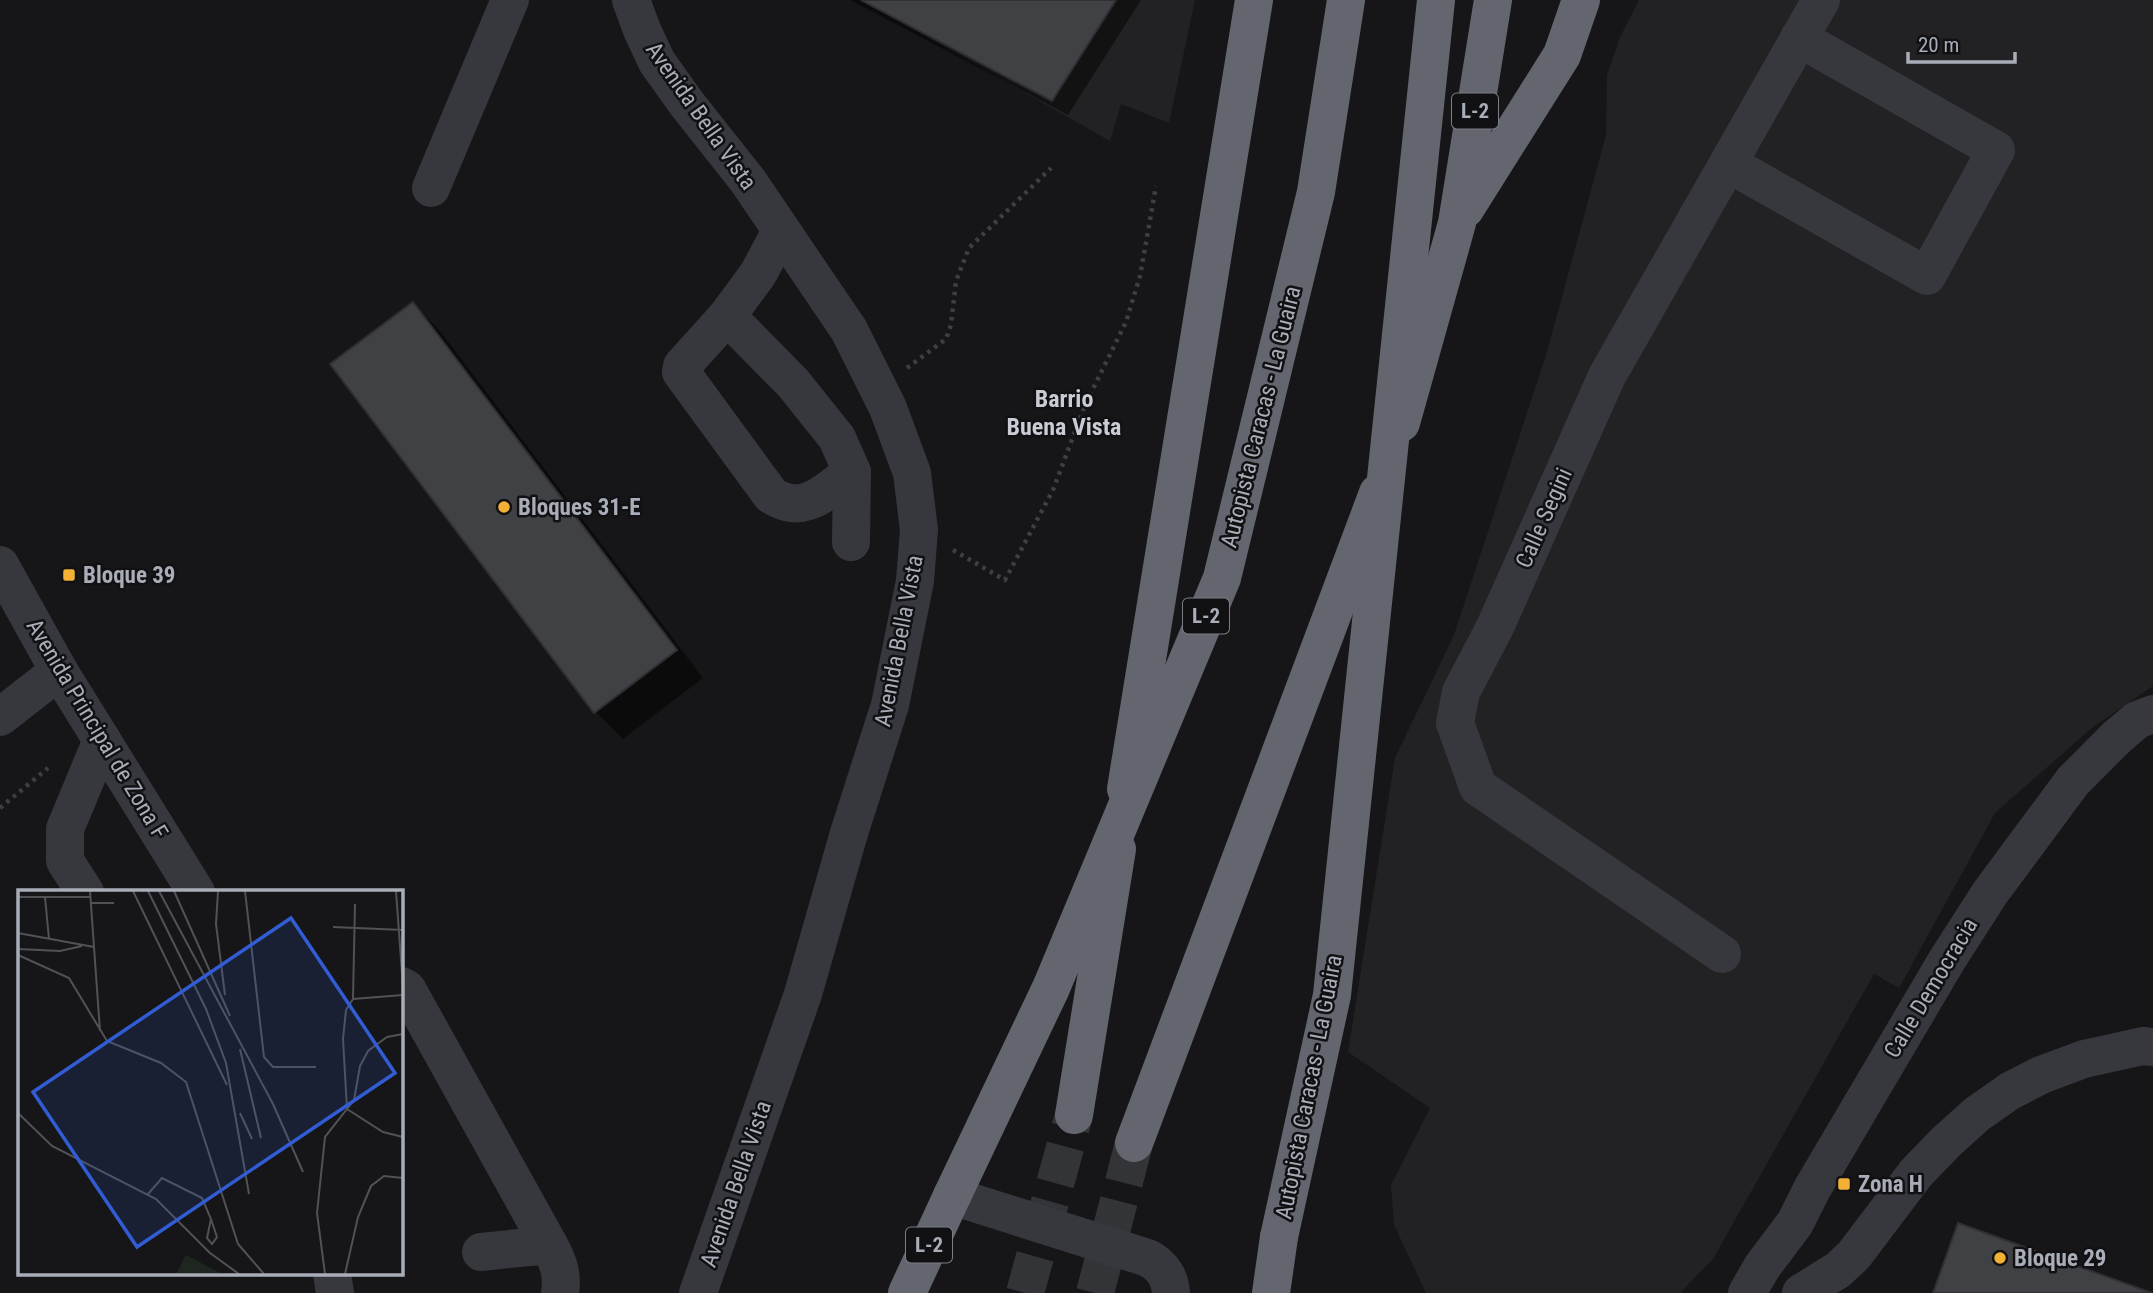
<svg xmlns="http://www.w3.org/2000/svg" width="2153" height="1293" viewBox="0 0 2153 1293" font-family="'Roboto Condensed',sans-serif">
	<rect width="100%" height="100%" fill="#161618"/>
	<!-- built -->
	<g fill="#222225">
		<path d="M861,0H1195L1169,123L1121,104L1110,141Z"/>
		<path d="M1639,0H2153V686L2093,727L1995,813L1899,988L1874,974L1713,1259L1680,1293H1426L1394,1225L1391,1185L1430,1108L1348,1052L1395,758L1454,635L1547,352L1606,135L1607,75L1620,37Z"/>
	</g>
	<!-- shadow -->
	<g fill="#0007">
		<path d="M850,0H1141L1068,115Z"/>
		<path d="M413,304L440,331L703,678L623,739L595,711Z"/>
	</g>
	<!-- building -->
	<g fill="#404145" stroke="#303034" stroke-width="2">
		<path d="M861,0H1116L1052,101Z"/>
		<path d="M413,302L677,650L594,713L330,364Z"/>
		<path d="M1958,1223L2152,1293H1933Z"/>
	</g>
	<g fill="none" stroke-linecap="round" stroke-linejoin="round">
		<!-- highway-tunnel -->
		<g stroke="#333438" stroke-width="38" stroke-dasharray="38 19" stroke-linecap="butt">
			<path d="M1025,1293L1074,1115"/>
			<path d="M1095,1293L1134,1143"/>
		</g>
		<!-- path -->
		<g stroke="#3d3f44" stroke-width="4.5" stroke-dasharray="3.5 5" stroke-linecap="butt">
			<path d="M907,368L946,339L951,325L956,281L969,248L1051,168"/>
			<path d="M953,550L1005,580L1053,490L1085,405L1126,322L1140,276L1156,186"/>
			<path d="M0,808L48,768"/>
		</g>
		<!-- minor -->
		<g stroke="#37383d" stroke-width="38">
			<path d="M631,0L642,30L657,62L687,104L748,181L849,330L888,408L912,473L919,530L915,581L890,705L849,833L803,994L698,1293"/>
			<path d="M1729,164L1927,276L1996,150L1799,38"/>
			<path d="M431,188L510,0"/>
			<path d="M781,231L758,274L727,316L682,366L681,372L771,495C804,517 826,491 852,472"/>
			<path d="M727,316L793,383L837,438L852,472L851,542"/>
			<path d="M0,565L59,671L196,892"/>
			<path d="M0,717L59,671"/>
			<path d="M85,892L65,861V829L102,740"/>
			<path d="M1722,954L1478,787L1455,723L1461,692L1495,627L1607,376L1821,0"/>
			<path d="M401,986L407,989L549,1245C558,1261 563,1274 560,1293"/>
			<path d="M952,1196L1148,1258C1162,1266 1170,1276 1171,1293"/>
			<path d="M481,1252L549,1245"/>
			<path d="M332,1274L335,1293"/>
			<path d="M1747,1293L1762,1267L1795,1223L1812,1189L1947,960L1990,893L2073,781L2117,737L2137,720L2153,714"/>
			<path d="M1801,1293L1838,1270L1854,1255L1916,1173L1946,1142L1977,1114L2010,1091L2041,1075L2084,1059L2143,1046L2153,1047"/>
		</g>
		<!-- highway -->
		<g stroke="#63666e" stroke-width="38">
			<path d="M1465,209L1562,55L1581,0"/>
			<path d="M1401,423L1457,223L1493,0"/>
			<path d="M1126,789L1254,0"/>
			<path d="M1074,1115L1117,849"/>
			<path d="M1134,1143L1378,493"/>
			<path d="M907,1293L952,1196"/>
			<path d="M1271,1293L1279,1237"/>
		</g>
		<!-- highway-bridge -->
		<g stroke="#63666e" stroke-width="38">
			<path d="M952,1196L1051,988L1222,578L1316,192L1346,0"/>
			<path d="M1279,1237L1332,995L1436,0"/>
		</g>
	</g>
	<!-- markers -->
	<g fill="#f2b134" stroke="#111113" stroke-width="2.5">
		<circle cx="504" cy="507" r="7"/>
		<rect x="62" y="568" width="14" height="14" rx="3.5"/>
		<rect x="1837" y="1177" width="14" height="14" rx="3.5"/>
		<circle cx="2000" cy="1258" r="7"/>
	</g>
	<g text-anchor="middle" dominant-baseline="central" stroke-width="5" stroke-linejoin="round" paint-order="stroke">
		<!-- shield labels -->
		<g fill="#111113" stroke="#7b7e86" stroke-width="2">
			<rect x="1452" y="93.5" width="46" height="35" rx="5"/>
			<rect x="1183" y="598.5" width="46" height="35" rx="5"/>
			<rect x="906" y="1227.5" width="46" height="35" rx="5"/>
		</g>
		<g font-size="21" font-weight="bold" fill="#a8adb8">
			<text x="1475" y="111">L-2</text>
			<text x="1206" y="616">L-2</text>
			<text x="929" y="1245">L-2</text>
		</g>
		<!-- street labels -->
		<g font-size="23" fill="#a8adb8" stroke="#111113">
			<text transform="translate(701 116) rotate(55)">Avenida Bella Vista</text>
			<text transform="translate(1261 417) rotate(-76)">Autopista Caracas - La Guaira</text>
			<text transform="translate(1544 518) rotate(-66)">Calle Segini</text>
			<text transform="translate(899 641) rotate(-79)">Avenida Bella Vista</text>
			<text transform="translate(97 729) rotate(59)">Avenida Principal de Zona F</text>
			<text transform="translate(1931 988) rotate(-59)">Calle Democracia</text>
			<text transform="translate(1309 1087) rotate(-79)">Autopista Caracas - La Guaira</text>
			<text transform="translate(736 1184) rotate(-71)">Avenida Bella Vista</text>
		</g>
		<!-- poi labels -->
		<g font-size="23" font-weight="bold" fill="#a8adb8" stroke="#111113" text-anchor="start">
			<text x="518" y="507">Bloques 31-E</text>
			<text x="83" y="575">Bloque 39</text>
			<text x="1858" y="1184">Zona H</text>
			<text x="2014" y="1258">Bloque 29</text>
		</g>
		<!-- neighbourhood labels -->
		<g font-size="24" font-weight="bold" fill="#c9ccd4" stroke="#111113">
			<text x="1064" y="399">Barrio<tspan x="1064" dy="28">Buena Vista</tspan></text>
		</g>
	</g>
	<!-- overview -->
	<g transform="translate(18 890)">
		<rect width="385" height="385" fill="#161618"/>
		<path d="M168,365L202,383L158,384Z" fill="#1e261f"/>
		<path fill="none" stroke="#505258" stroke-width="2" d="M72,1L82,141M115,1L209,195M130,1L188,119L208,173L231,304M141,1L255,214L285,282M156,1L212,126M200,1L198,34L207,105M227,1L246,167L255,177H298M378,1L385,97M0,7H72M27,7L31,49M73,13H96M315,37L385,40M0,43L76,57M0,59L42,61L64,56M0,65L51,88L89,151L143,173L168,192L220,354L246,384M385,105L335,109L328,120L325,149L329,219L365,242L385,247M335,108L337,14M222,159L243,248M0,223L34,256L138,309L192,363L221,384M222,223L234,249M130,304L144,288L184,308L193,329L199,347L194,354L189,348L193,329M307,384L299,323L307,247L336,210L342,176L350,161L369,147L385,144M327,384L340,327L353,296L366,286L385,288"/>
		<path fill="#325cd3" fill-opacity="0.15" stroke="#325cd3" stroke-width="3.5" d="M273,28L377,183L119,357L15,202Z"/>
		<rect width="385" height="385" fill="none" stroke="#a8adb8" stroke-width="3.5"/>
	</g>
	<!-- scale -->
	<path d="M1908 52v10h107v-10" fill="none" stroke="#a8adb8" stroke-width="3.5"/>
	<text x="1918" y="52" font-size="21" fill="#a8adb8" stroke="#111113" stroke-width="5" paint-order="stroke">20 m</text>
</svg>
